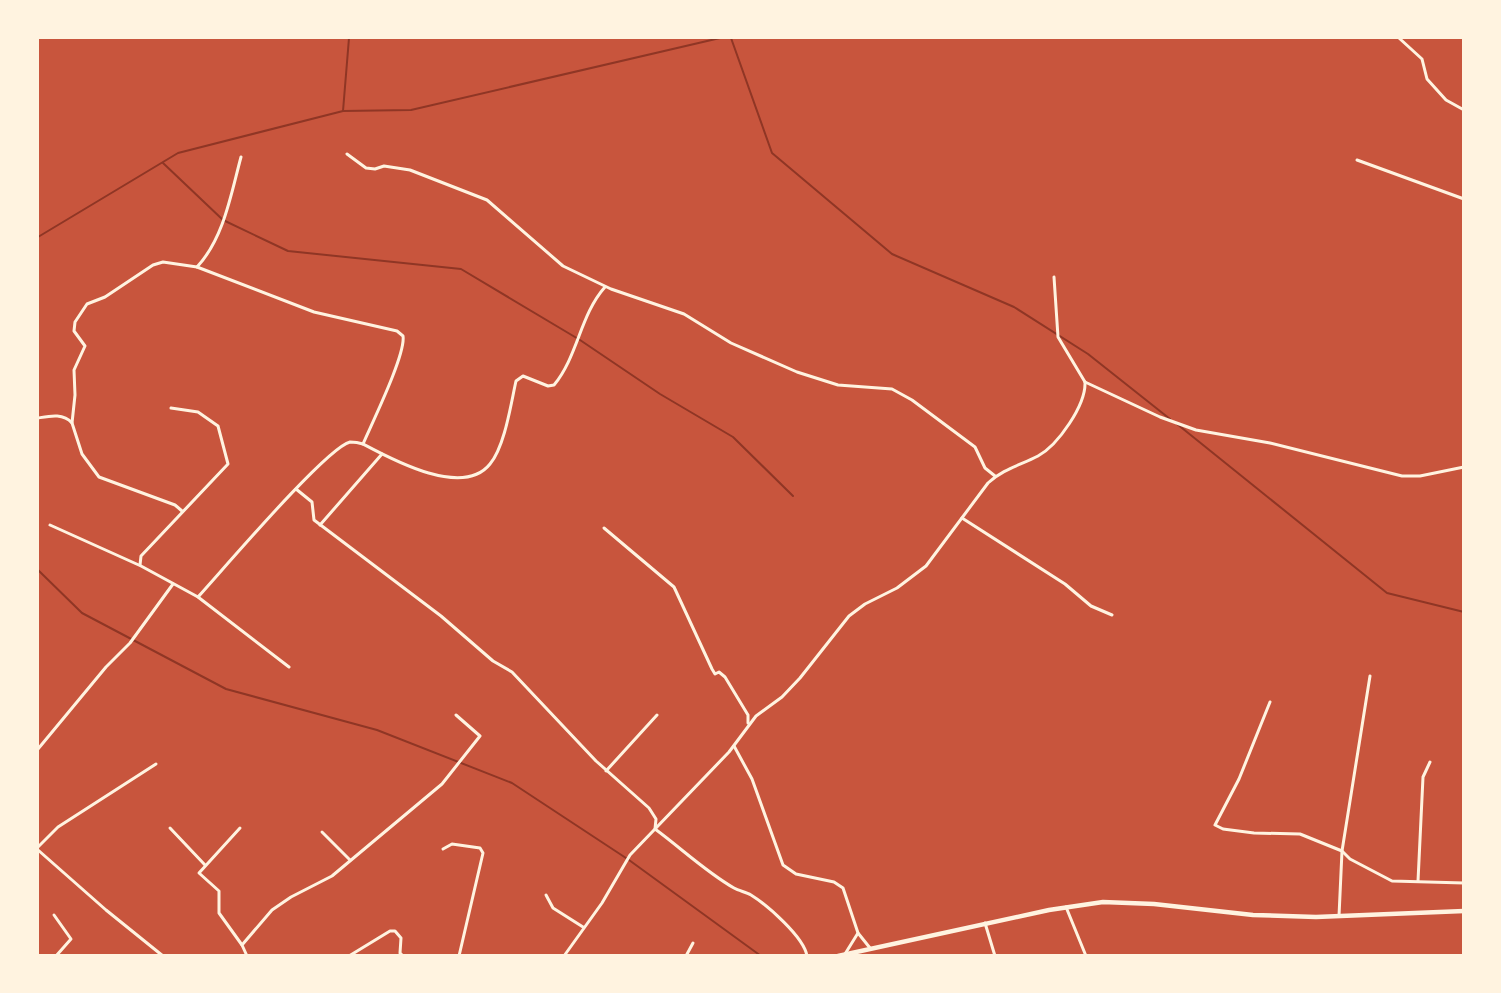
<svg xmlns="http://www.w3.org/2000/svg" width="1501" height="993" viewBox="0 0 1501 993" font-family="Mulish,sans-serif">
	<rect width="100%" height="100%" fill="#c8553d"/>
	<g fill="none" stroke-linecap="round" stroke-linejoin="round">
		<!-- stream -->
		<g stroke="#8f3625" stroke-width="2">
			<path d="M731,38L772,153L892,254L1014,307L1088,354L1170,419"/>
			<path d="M343,111L349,38"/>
			<path d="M163,163L223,220L288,251L461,269L580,340L660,394L733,437L793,496"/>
			<path d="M38,237L178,153L343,111L411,110L720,38"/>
			<path d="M1177,424L1387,593L1464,612"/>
			<path d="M38,570L82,613L226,689L377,730L512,783L629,860L761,956"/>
		</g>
		<!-- minor -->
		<g stroke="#fff3e0" stroke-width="3">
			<path d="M1399,38L1422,59L1427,79L1446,100L1464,110"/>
			<path d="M347,154L366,168L375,169L384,166L410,170L487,200L563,266L611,289L684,314L731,343L797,372L838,385L892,389L912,400L975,447L985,468L995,476"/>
			<path d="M1357,160L1464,199"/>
			<path d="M197,267L314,312L397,331L403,336C406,354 372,423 363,444"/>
			<path d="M1085,382L1160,417L1196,430L1270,443L1402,476H1420L1464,467"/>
			<path d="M38,418C50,416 63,413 72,423"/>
			<path d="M296,489L312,502L314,520L441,616L493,661L512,672L596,761L649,808L656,819L655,829C681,848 706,872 734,888C739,891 746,892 751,895C767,905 804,937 807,956"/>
			<path d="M182,511L175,505L99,477L82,454L72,423L75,395L74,370L85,346L74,331L75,322L87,304L105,297L153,265L163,262L197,267C224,238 231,194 241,157"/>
			<path d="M962,518L1065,584L1091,606L1112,615"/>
			<path d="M50,525L141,566L198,597L289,667"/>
			<path d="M320,525L382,454"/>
			<path d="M604,528L674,587L712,669L715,674L719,672L725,677L748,715V723"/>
			<path d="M140,565L141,556L228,464L218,426L198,412L171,408"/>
			<path d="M198,597C221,572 326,448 350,442C353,442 360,443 363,444C393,460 463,498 490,464C505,446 511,403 516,381L523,376L548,386L554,385C578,356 580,315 605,287"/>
			<path d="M1270,702L1239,779L1215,825L1223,829L1254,833L1300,834L1342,851L1350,859L1392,881L1464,883"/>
			<path d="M734,746L752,779L783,865L796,874L834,882L843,888L858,933L870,948"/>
			<path d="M38,749L106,667L130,643L173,584"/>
			<path d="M606,771L657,715"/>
			<path d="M170,828L205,865"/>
			<path d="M240,828L199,873L219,891V913L242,945"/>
			<path d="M322,832L350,860"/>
			<path d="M38,847L58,827L156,764"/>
			<path d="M443,849L452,844L480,848L483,853L459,956"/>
			<path d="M38,850L106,910L163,956"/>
			<path d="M1418,881L1423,777L1430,762"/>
			<path d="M546,895L553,908L583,927"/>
			<path d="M1066,907L1086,956"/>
			<path d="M54,915L71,939L56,956"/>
			<path d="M1339,916L1342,851L1370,676"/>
			<path d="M985,923L995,956"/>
			<path d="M845,954L858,933"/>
			<path d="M247,956L242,945L272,910L291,897L332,876L442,784L480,736L456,715"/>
			<path d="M349,956L390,931H395L401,938L400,953L403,956"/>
			<path d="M564,956L602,903L630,855L729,752L756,716L782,697L800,678L849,616L865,604L897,588L926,566L988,483C1003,469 1021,465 1038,456C1058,445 1086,405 1085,382L1058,337L1054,277"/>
			<path d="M686,956L693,943"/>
			<path d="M1462,956L1464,955"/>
		</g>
		<!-- secondary -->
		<path stroke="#fff3e0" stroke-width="4.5" d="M838,956L1049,910L1103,902L1154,904L1253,915L1316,917L1464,911"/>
	</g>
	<!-- border -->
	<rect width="1501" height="993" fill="none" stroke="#fff3e0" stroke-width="78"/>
</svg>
